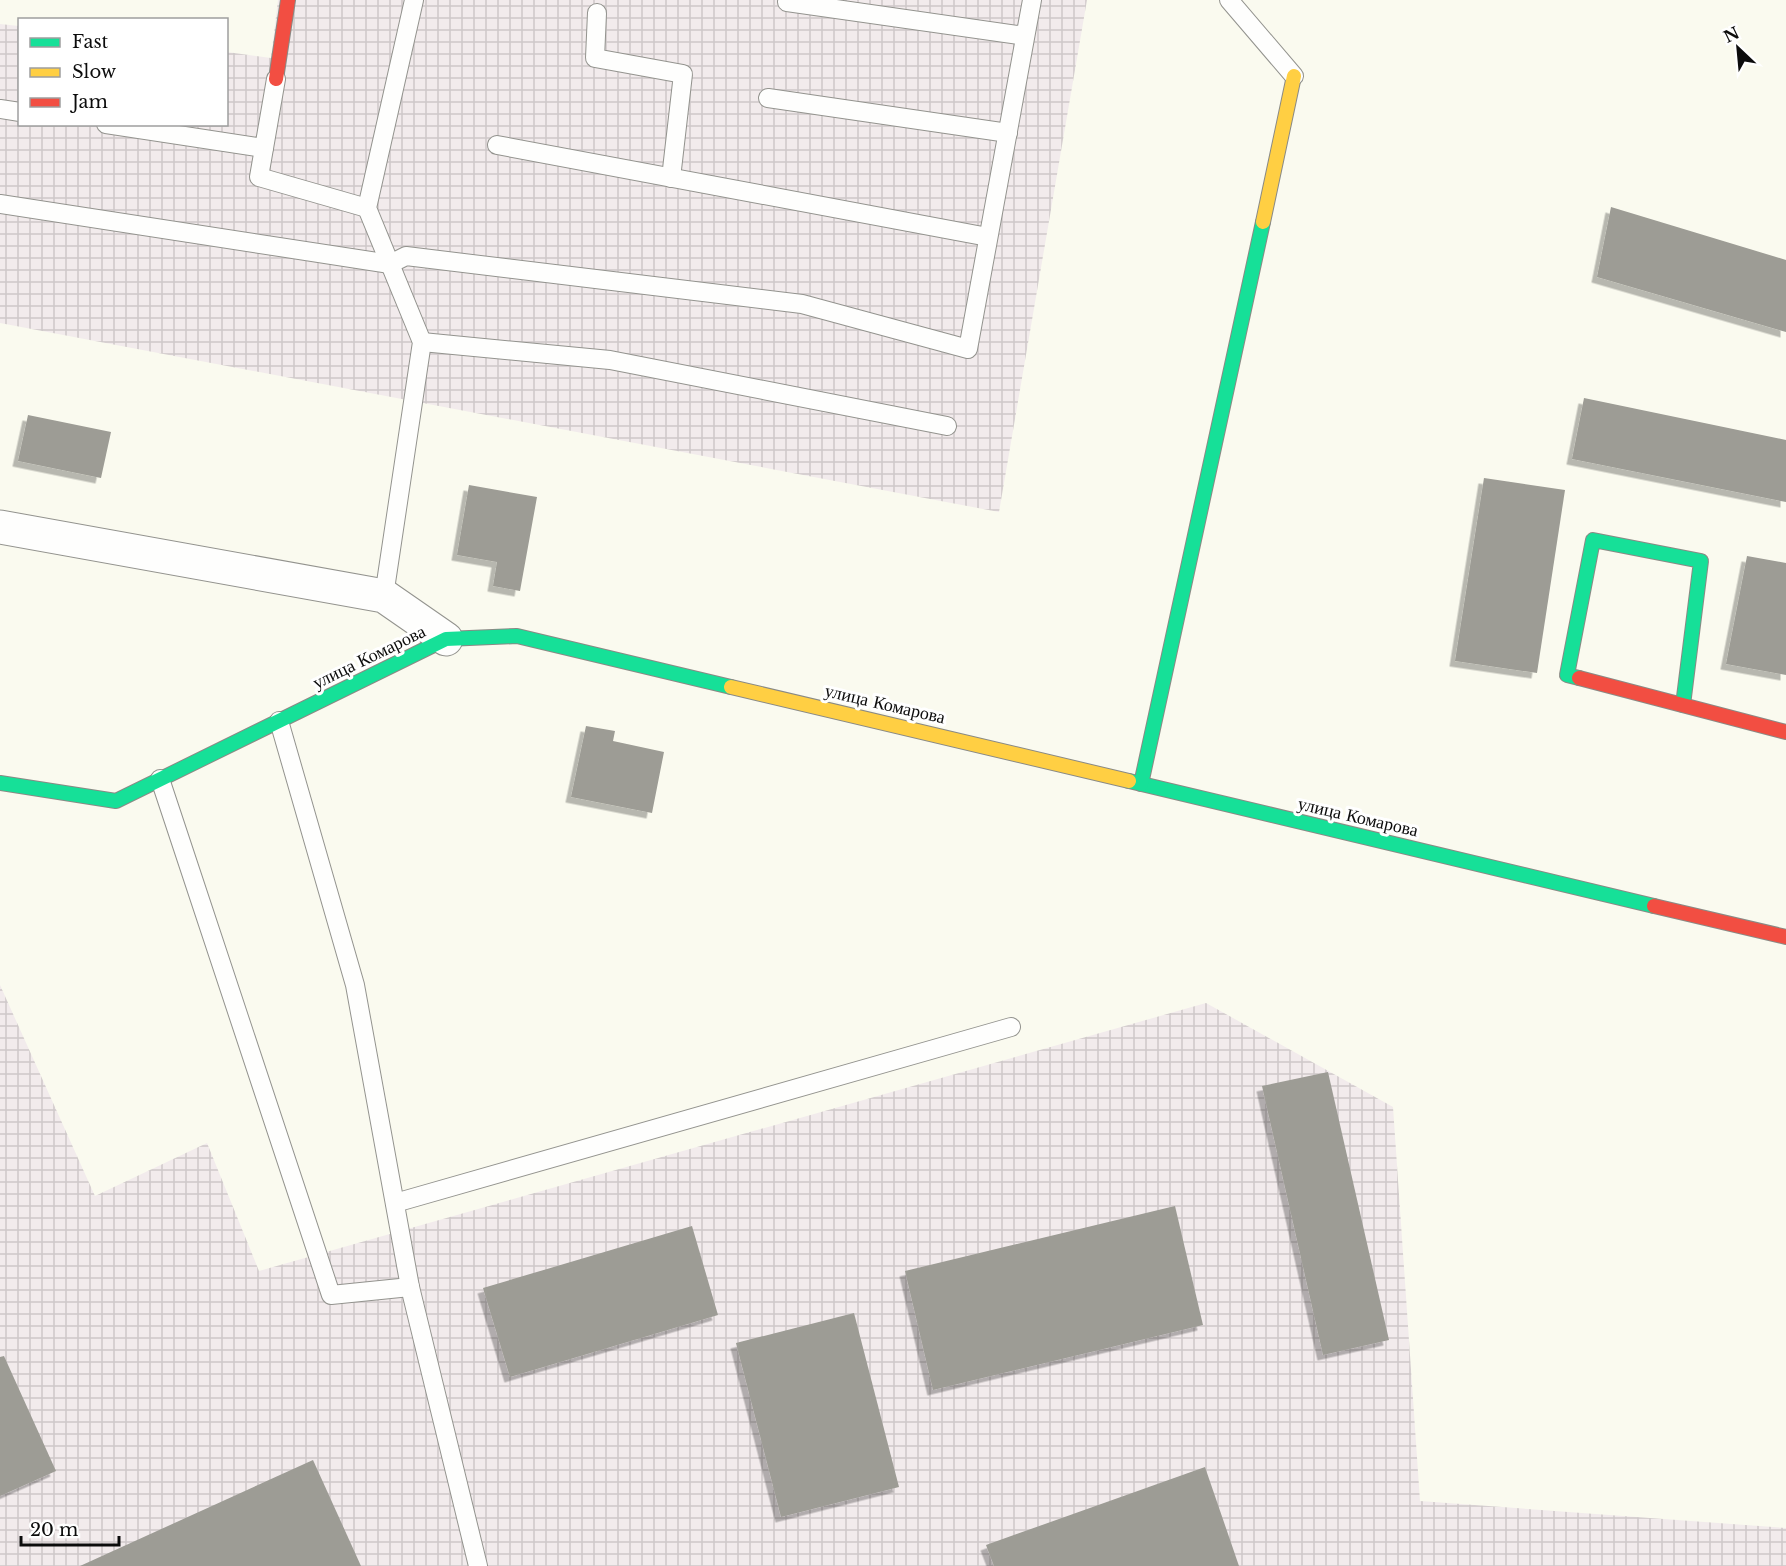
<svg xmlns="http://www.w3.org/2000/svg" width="1786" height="1566" viewBox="0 0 1786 1566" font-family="'Libre Baskerville',serif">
	<defs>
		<pattern id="industrial-grid" width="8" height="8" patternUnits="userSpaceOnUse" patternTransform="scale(1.5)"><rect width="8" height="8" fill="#f2ebec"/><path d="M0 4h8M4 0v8" fill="none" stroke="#cec8c9"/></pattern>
		<filter id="shadow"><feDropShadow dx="-5.5" dy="5.5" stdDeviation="0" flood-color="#0004"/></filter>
	</defs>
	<rect width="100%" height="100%" fill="#fafaef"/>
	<!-- industrial -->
	<g fill="url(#industrial-grid)">
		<path d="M278,0H1087L999,512L0,323V24L19,26L20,124H226L227,52L271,58Z"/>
		<path d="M0,985L95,1196L207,1143L259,1271L1206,1003L1393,1107L1420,1501L1786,1528V1566H0Z"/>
	</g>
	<!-- building -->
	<g fill="#9d9c95" filter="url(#shadow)">
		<path d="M1611,207L1786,260V332L1597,277Z"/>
		<path d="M1584,398L1786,440V502L1572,459Z"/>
		<path d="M28,415L111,432L101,478L18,461Z"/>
		<path d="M1484,478L1565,490L1537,673L1455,661Z"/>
		<path d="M469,485L537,497L520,591L493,586L497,562L457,555Z"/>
		<path d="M1747,556L1786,563V675L1726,664Z"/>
		<path d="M586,726L615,731L613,741L664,752L652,813L571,797Z"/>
		<path d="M1328,1072L1389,1340L1323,1355L1262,1086Z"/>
		<path d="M1175,1206L1203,1325L933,1390L905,1271Z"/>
		<path d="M692,1226L718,1315L510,1377L483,1288Z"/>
		<path d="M854,1313L899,1487L781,1517L736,1343Z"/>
		<path d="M4,1356L56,1471L0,1496V1357Z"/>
		<path d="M313,1460L361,1566H80Z"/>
		<path d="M1205,1467L1239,1566H994L986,1545Z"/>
	</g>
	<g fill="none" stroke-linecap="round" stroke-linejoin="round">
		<defs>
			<g id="lane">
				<path d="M1229,0L1294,76"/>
				<path d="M787,2L1025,36"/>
				<path d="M597,13L595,58L683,74L671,178"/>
				<path d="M276,79L259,177L367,208"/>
				<path d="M768,98L1008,133"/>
				<path d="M0,109L20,112"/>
				<path d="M106,124L264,148"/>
				<path d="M497,145L988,237"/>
				<path d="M0,204L390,264L406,256L802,304L968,349L1032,0"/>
				<path d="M422,342L610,360L947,426"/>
				<path d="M384,596L422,342L367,208L414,0"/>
				<path d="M279,721L355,985L410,1287L478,1566"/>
				<path d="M160,779L331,1295L410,1287"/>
				<path d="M395,1203L1011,1027"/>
			</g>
			<path id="street" d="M0,527L384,596L446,639"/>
			<g id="fast">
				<path d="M1579,678L1567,675L1593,540L1701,561L1683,705"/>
				<path d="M1129,781L1654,906"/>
				<path d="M0,783L116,801L446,639L517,636L731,687"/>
				<path d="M1141,784L1263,222"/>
			</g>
			<g id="slow">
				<path d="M1263,222L1294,76"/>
				<path d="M731,687L1129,781"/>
			</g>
			<g id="jam">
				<path d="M276,79L288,0"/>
				<path d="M1579,678L1786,732"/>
				<path d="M1654,906L1786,937"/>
			</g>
		</defs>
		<!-- lane casing -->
		<use href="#lane" stroke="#93938e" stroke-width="20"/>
		<!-- street casing -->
		<use href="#street" stroke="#93938e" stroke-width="35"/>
		<!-- fast casing -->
		<use href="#fast" stroke="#8a8a85" stroke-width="16"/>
		<!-- slow casing -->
		<use href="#slow" stroke="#8a8a85" stroke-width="16"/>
		<!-- jam casing -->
		<use href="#jam" stroke="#8a8a85" stroke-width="16"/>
		<!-- lane -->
		<use href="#lane" stroke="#fefefd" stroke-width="18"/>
		<!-- street -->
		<use href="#street" stroke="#fefefd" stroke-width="33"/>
		<!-- fast -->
		<use href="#fast" stroke="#16e098" stroke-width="14"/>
		<!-- slow -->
		<use href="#slow" stroke="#ffcf43" stroke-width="14"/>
		<!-- jam -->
		<use href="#jam" stroke="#f24e42" stroke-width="14"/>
	</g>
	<g text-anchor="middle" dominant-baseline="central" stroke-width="6" stroke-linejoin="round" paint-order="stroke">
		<!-- street labels -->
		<g font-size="18" fill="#0c0c0c" stroke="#fff">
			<text transform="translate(369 657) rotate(-26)">улица Комарова</text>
			<text transform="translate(885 704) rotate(13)">улица Комарова</text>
			<text transform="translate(1358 817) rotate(13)">улица Комарова</text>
		</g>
	</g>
	<!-- legend -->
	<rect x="18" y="18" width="210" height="108" fill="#ffffff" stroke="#9e9e9e" stroke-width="1.5"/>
	<rect x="30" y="38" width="30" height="9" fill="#16e098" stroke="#9e9e9e" stroke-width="1.5"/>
	<text x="72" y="48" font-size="18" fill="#0c0c0c">Fast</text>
	<rect x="30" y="68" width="30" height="9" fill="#ffcf43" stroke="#9e9e9e" stroke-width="1.5"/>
	<text x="72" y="78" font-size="18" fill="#0c0c0c">Slow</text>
	<rect x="30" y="98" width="30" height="9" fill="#f24e42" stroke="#9e9e9e" stroke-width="1.5"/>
	<text x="72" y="108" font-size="18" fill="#0c0c0c">Jam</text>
	<!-- north arrow -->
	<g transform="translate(1738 48) rotate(334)" stroke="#ffffff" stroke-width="4.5" paint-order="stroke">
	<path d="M0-4.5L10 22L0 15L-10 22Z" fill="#0c0c0c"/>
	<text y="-9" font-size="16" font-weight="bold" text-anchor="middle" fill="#0c0c0c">N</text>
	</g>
	<!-- scale -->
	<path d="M21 1536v9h98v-9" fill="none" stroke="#0c0c0c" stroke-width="3"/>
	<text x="30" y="1536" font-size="18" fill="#0c0c0c" stroke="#ffffff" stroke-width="4.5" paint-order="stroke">20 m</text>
</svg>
